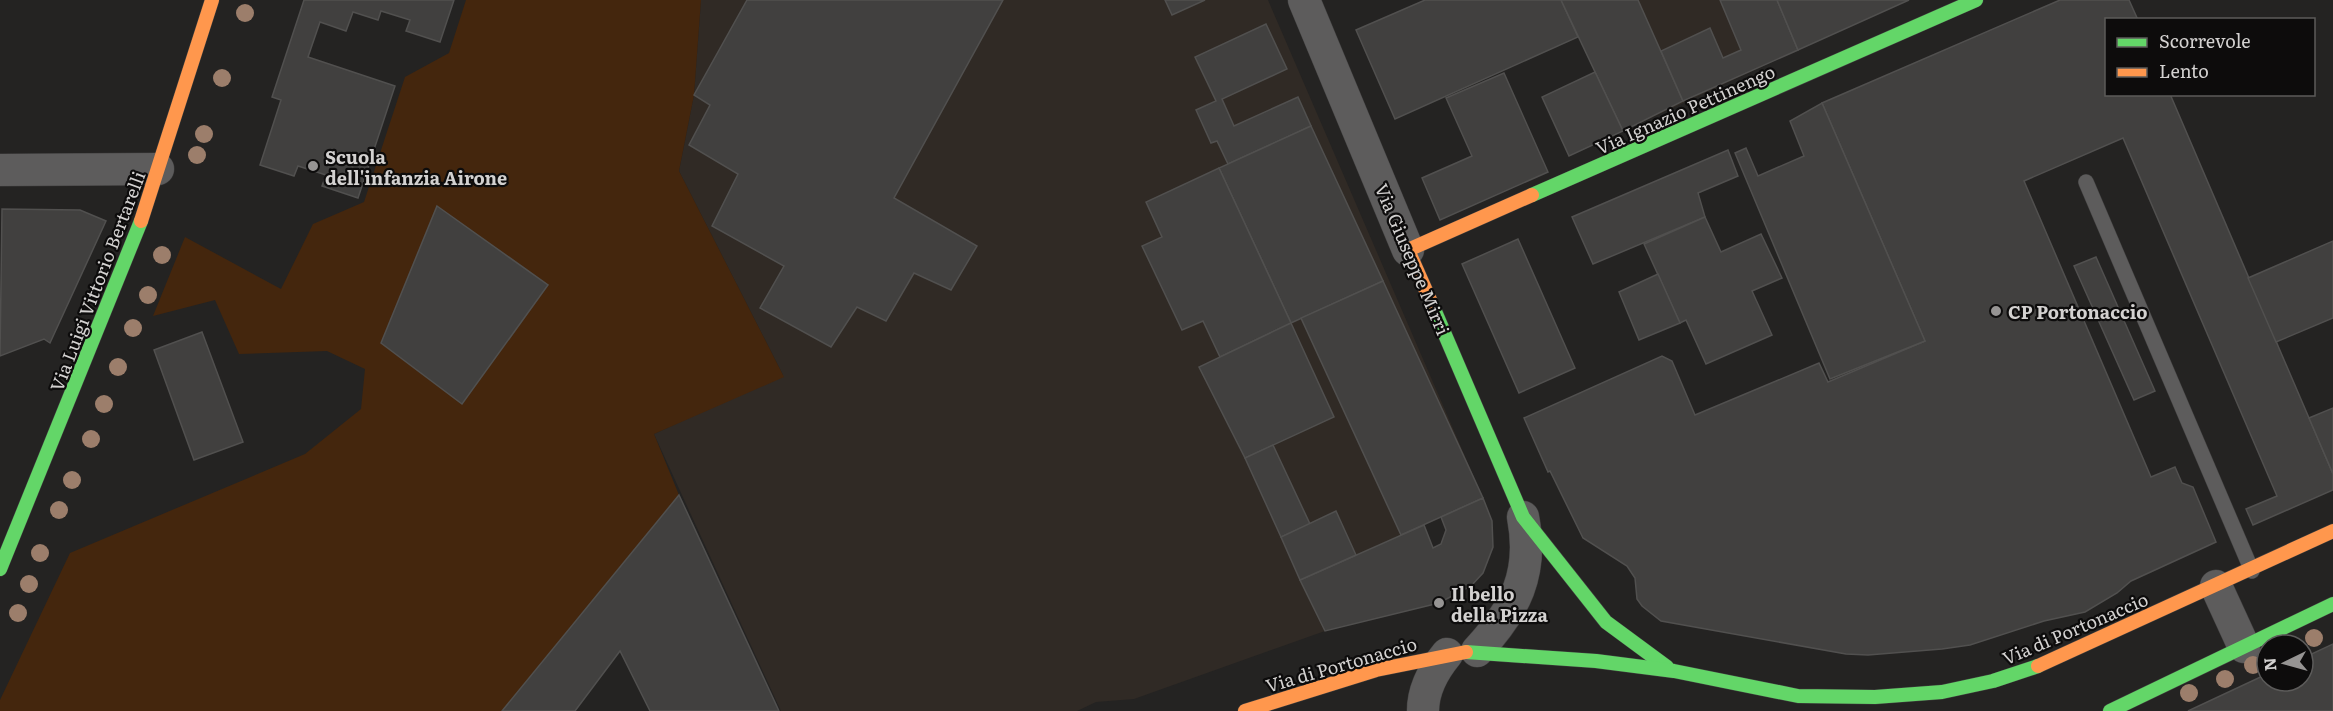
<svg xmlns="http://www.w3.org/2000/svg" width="2333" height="711" viewBox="0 0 2333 711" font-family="Literata,serif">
	<rect width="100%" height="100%" fill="#242322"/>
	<!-- built -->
	<g fill="#302a25">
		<path d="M701,0H1268L1483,498L1301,580L1325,631L1134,699L1096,702L1077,711H781L654,434L783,375L679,171L694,95Z"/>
		<path d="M1561,0H1777L1798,50L1623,131Z"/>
	</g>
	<!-- green -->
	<path fill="#44260d" d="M466,0H701L694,95L679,171L784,377L654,434L679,495L502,711H0V700L70,553L305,454L361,409L365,369L327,351L239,354L215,300L153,316L185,237L281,289L313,224L364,202L405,77L449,53Z"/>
	<!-- building -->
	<g fill="#41403f" stroke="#51504f" stroke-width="1.5">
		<path d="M304,0H454L440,42L406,31L410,20L381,11L378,20L353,12L346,31L320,22L308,57L395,86L358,198L322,186L326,175L298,166L294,176L260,165L281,100L272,97Z"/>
		<path d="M747,0H1003L894,198L977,246L951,290L914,273L886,321L857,307L831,347L760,308L784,266L712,226L738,174L689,145L710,105L694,95Z"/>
		<path d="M1165,0H1205L1172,15Z"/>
		<path d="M1425,0H1561L1578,37L1395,119L1356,30Z"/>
		<path d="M1561,0H1638L1683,101L1623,131Z"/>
		<path d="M1720,0H1777L1798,50L1683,101L1661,51L1710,28L1723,58L1741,50Z"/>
		<path d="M1777,0H1909L1798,50Z"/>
		<path d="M2060,0H2129L2138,20H2106V94H2170L2333,474V490L2253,525L2246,509L2277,496L2123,138L2024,181L2151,477L2175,467L2182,483L2193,487L2216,542L2131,581L2117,593L2085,612L2044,621L1970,645L1942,649L1868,655L1846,654L1661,621L1642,606L1637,599L1635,578L1627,566L1583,538L1550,471L1548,472L1524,418L1662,356L1672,361L1695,415L1819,363L1828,382L1925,341L1822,103Z"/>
		<path d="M1266,24L1287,69L1222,99L1234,126L1298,97L1311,126L1228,164L1217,141L1211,143L1196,110L1216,101L1195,57Z"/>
		<path d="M1595,72L1623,131L1569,156L1542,97Z"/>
		<path d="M1504,73L1548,172L1440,220L1422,178L1472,156L1446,98Z"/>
		<path d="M1822,103L1925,341L1830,379L1735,153L1746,148L1758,176L1804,156L1790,121Z"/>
		<path d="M1311,126L1383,281L1291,323L1219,168Z"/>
		<path d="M1728,150L1738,176L1698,193L1705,217L1593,264L1572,217Z"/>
		<path d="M1219,168L1291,323L1220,357L1203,321L1182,330L1142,246L1162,237L1146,202Z"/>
		<path d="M437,206L548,285L462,404L381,343Z"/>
		<path d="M2,209L80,210L106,221L50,343L44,339L0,356Z"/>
		<path d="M1705,217L1721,252L1761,234L1782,278L1752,291L1772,335L1706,364L1686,320L1680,323L1644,244Z"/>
		<path d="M1518,239L1575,368L1519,393L1462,264Z"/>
		<path d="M2333,241V318L2276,342L2248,278Z"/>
		<path d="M2096,257L2155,391L2134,400L2074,266Z"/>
		<path d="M1658,274L1680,323L1639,340L1619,292Z"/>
		<path d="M1383,281L1483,498L1401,535L1301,318Z"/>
		<path d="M1291,323L1334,417L1245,458L1199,367Z"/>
		<path d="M202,332L243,442L194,460L154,350Z"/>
		<path d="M2333,408V474L2309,418Z"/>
		<path d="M1273,445L1310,524L1281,537L1245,458Z"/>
		<path d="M679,495L779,711H650L620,651L575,711H502Z"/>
		<path d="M1483,498L1492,521L1493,547L1483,573L1471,586L1439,603L1325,631L1300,580L1424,525L1433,548L1441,544L1446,530L1441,517Z"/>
		<path d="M1336,511L1356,555L1300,580L1281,537Z"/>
		<path d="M2333,644V711H2188L2267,674V681H2303V658Z"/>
	</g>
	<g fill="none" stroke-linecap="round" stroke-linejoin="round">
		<defs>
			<path id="lane" d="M2086,182L2252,571"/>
			<g id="street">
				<path d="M1304,0L1408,250"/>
				<path d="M0,170L158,169"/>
				<path d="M2216,586L2244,647"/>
				<path d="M1477,651C1515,610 1534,574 1523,517"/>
				<path d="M1423,711C1423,689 1433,671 1447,654"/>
			</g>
			<g id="fast">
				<path d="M1532,195L1976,0"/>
				<path d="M1431,302L1523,517L1606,622L1667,667"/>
				<path d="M0,569L141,221"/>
				<path d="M1466,652L1596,661L1674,671L1798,696L1875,697L1942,692L1993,681L2038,666"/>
				<path d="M2110,711L2333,604"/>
			</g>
			<g id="slow">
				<path d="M141,221L212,0"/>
				<path d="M1431,302L1408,250L1532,195"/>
				<path d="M2038,666L2333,531"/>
				<path d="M1245,711L1376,670L1466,652"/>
			</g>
		</defs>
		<!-- lane casing -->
		<use href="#lane" stroke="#403f3f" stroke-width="16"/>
		<!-- street casing -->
		<use href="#street" stroke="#403f3f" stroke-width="33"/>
		<!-- fast casing -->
		<use href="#fast" stroke="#403f3f" stroke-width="15"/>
		<!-- slow casing -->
		<use href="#slow" stroke="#403f3f" stroke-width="15"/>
		<!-- lane -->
		<use href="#lane" stroke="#5d5c5c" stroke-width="15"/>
		<!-- street -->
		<use href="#street" stroke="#5d5c5c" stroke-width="32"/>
		<!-- fast -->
		<use href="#fast" stroke="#63d668" stroke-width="14"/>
		<!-- slow -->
		<use href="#slow" stroke="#ff974d" stroke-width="14"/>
	</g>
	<!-- trees -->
	<g fill="#9c7e6b">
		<circle cx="245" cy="13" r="9"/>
		<circle cx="222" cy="78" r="9"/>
		<circle cx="204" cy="134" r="9"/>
		<circle cx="197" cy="155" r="9"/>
		<circle cx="162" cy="255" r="9"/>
		<circle cx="148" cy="295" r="9"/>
		<circle cx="133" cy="328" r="9"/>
		<circle cx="118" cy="367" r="9"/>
		<circle cx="104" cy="404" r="9"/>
		<circle cx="91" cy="439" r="9"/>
		<circle cx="72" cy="480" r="9"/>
		<circle cx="59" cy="510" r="9"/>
		<circle cx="40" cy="553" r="9"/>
		<circle cx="29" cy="584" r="9"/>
		<circle cx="18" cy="613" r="9"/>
		<circle cx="2314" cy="638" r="9"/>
		<circle cx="2253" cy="665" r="9"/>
		<circle cx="2225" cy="679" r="9"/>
		<circle cx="2189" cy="693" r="9"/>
	</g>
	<!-- markers -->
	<g fill="#969493" stroke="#0d0c0c" stroke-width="2">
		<circle cx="313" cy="166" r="6"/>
		<circle cx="1996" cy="311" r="6"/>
		<circle cx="1439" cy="603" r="6"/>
	</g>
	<g text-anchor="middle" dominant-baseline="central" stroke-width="4.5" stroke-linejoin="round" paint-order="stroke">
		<!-- street labels -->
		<g font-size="18" fill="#d3d1d0" stroke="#0d0c0c">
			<text transform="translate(1685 109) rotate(-24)">Via Ignazio Pettinengo</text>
			<text transform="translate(1413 259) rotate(67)">Via Giuseppe Mirri</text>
			<text transform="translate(97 281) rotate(-69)">Via Luigi Vittorio Bertarelli</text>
			<text transform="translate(2075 628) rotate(-23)">Via di Portonaccio</text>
			<text transform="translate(1341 664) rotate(-16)">Via di Portonaccio</text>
		</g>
		<!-- poi labels -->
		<g font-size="18" font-weight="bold" fill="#d3d1d0" stroke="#0d0c0c" text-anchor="start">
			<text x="325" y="156">Scuola<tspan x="325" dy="21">dell'infanzia Airone</tspan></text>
			<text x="2008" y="311">CP Portonaccio</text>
			<text x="1451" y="593">Il bello<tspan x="1451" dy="21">della Pizza</tspan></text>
		</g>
	</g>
	<!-- legend -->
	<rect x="2105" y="18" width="210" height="78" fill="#0d0c0c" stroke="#5c5b5a" stroke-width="1.5"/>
	<rect x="2117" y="38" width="30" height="9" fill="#63d668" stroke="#5c5b5a" stroke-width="1.5"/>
	<text x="2159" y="48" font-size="18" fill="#d3d1d0">Scorrevole</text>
	<rect x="2117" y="68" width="30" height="9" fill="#ff974d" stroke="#5c5b5a" stroke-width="1.5"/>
	<text x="2159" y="78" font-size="18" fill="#d3d1d0">Lento</text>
	<!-- north arrow -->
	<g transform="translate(2285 663) rotate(265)"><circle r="28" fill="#0d0c0c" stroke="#5c5b5a" stroke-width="1.5"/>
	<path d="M0-4.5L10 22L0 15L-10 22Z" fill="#969493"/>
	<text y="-9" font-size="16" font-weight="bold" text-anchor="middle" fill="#d3d1d0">N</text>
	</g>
</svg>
